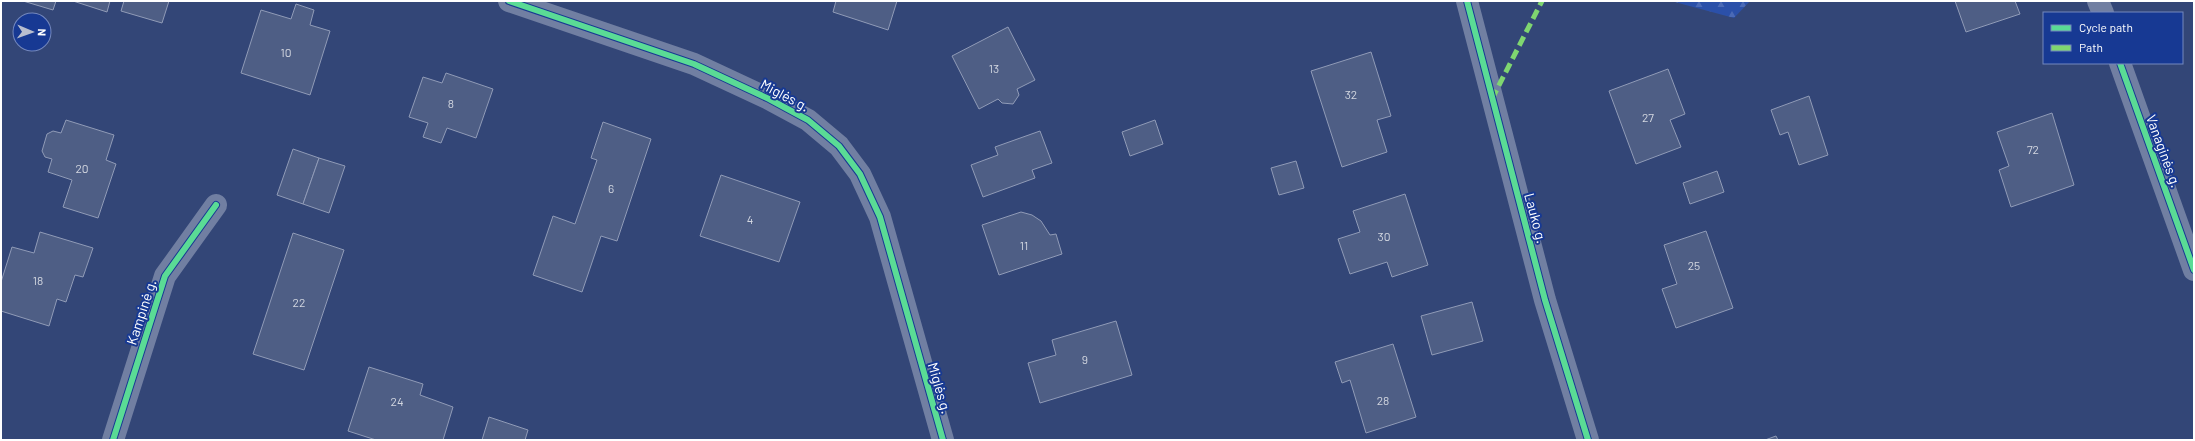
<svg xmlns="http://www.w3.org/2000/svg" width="2195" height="441" viewBox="0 0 2195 441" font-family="Barlow,sans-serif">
	<defs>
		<pattern id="forest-firs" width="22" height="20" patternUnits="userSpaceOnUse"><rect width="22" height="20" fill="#2b50a9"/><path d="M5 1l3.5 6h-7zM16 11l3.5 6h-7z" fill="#4b6ab6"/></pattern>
	</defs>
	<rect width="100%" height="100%" fill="#334677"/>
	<!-- forest -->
	<path fill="url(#forest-firs)" d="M1671,1H1750L1734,18Z"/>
	<!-- building -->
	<g fill="#4e5e85" stroke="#909bb7">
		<path d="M23,1H56L53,10Z"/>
		<path d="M73,1H110L107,12Z"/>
		<path d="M124,1H169L162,23L121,11Z"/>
		<path d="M836,1H897L888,30L833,12Z"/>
		<path d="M1955,1H2015L2020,14L1966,32Z"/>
		<path d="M296,4L314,10L310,25L330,31L310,95L241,73L261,10L291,19Z"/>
		<path d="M1008,27L1035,80L1017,89L1019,95L1013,104L1002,103L998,99L979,109L952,56Z"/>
		<path d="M1371,52L1391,116L1377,120L1387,152L1342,167L1311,71Z"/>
		<path d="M1668,69L1685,114L1670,120L1681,147L1636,164L1609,91Z"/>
		<path d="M446,73L493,89L476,138L447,128L441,143L423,137L428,123L409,117L423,77L442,83Z"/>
		<path d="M1809,96L1828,155L1799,165L1788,132L1780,135L1771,110Z"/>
		<path d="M2052,113L2074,185L2011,207L1999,170L2009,166L1997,132Z"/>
		<path d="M66,120L114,135L106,160L116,164L98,218L63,207L72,180L48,172L52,159L45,157L42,151L47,134L53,131L61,133Z"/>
		<path d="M1155,120L1163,144L1130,156L1122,132Z"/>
		<path d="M603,122L651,139L617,241L601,236L582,292L533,275L553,216L575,224L597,160L591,158Z"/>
		<path d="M1040,131L1052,163L1032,170L1035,178L983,197L971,165L998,155L995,147Z"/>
		<path d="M293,149L319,158L303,204L277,195Z"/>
		<path d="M319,158L345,166L329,213L303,204Z"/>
		<path d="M1296,161L1304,188L1279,195L1271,168Z"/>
		<path d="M1717,171L1724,192L1690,204L1683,183Z"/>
		<path d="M721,175L800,202L779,262L700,236Z"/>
		<path d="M1405,194L1428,265L1392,277L1387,262L1350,274L1338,239L1360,232L1353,211Z"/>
		<path d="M1021,212L1032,215L1041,221L1050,235L1056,234L1062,254L999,275L982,225Z"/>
		<path d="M1706,231L1733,308L1676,328L1662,289L1677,284L1664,245Z"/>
		<path d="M40,232L93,248L83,277L75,275L66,302L57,299L49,326L1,311V282L12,247L34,253Z"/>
		<path d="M293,233L344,250L304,370L253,354Z"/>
		<path d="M1472,302L1483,341L1432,355L1421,316Z"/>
		<path d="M1116,321L1132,375L1040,403L1028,363L1056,355L1052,340Z"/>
		<path d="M1393,344L1416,417L1366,433L1350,380L1342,383L1335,362Z"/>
		<path d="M369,367L423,384L420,395L453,407L443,440H376L348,431Z"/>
		<path d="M489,417L528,430L525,440H482Z"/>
		<path d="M1776,436L1778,440H1765Z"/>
	</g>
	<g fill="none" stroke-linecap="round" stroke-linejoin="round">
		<!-- minor -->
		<g stroke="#717fa2" stroke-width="22">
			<path d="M509,1L694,64L769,99L808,120L839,146L860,174L880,217L943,440"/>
			<path d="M1467,1L1545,300L1588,440"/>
			<path d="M2098,1L2103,13"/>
			<path d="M2120,63L2194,270"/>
			<path d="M113,440L165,276L216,205"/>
		</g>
		<!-- quiet -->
		<path stroke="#7fd670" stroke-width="5" stroke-dasharray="10 5" stroke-linecap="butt" d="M1492,99L1542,1"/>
		<defs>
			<g id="cycleway">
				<path d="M509,1L694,64L769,99L808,120L839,146L860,174L880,217L943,440"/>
				<path d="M1467,1L1545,300L1588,440"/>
				<path d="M2120,63L2194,270"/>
				<path d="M113,440L165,276L216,205"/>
			</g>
		</defs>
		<!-- cycleway casing -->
		<use href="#cycleway" stroke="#173993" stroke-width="8"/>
		<!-- cycleway -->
		<use href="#cycleway" stroke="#5adb95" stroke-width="6"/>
	</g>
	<g text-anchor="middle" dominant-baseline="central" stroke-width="4" stroke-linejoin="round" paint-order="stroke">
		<!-- number labels -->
		<g font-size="12" fill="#d3d7e0">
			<text x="286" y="52">10</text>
			<text x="994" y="68">13</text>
			<text x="1351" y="94">32</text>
			<text x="451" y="103">8</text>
			<text x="1648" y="117">27</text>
			<text x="2033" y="149">72</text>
			<text x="82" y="168">20</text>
			<text x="611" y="188">6</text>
			<text x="750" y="219">4</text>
			<text x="1384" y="236">30</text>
			<text x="1024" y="245">11</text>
			<text x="1694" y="265">25</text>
			<text x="38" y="280">18</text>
			<text x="299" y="302">22</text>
			<text x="1085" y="359">9</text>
			<text x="1383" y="400">28</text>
			<text x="397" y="401">24</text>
		</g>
		<!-- street labels -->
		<g font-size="14" fill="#fff" stroke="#173993">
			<text transform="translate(785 95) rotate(28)">Miglės g.</text>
			<text transform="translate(2164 151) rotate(70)">Vanaginės g.</text>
			<text transform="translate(1536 218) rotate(75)">Lauko g.</text>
			<text transform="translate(141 312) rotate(-72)">Kampinė g.</text>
			<text transform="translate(940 388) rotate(74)">Miglės g.</text>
		</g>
	</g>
	<!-- border -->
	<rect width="2195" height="441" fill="none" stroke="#ffffff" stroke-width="4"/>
	<!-- legend -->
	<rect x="2043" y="12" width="140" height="52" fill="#173993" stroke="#7488be"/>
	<rect x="2051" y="25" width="20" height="6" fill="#5adb95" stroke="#7488be"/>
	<text x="2079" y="32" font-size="12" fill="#ffffff">Cycle path</text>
	<rect x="2051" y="45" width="20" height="6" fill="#7fd670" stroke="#7488be"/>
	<text x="2079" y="52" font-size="12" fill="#ffffff">Path</text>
	<!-- north arrow -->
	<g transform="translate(32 32) rotate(92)"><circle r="19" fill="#173993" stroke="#7488be"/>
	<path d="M0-3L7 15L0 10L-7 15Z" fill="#b8becf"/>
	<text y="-6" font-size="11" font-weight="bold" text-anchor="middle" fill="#ffffff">N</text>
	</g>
</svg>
